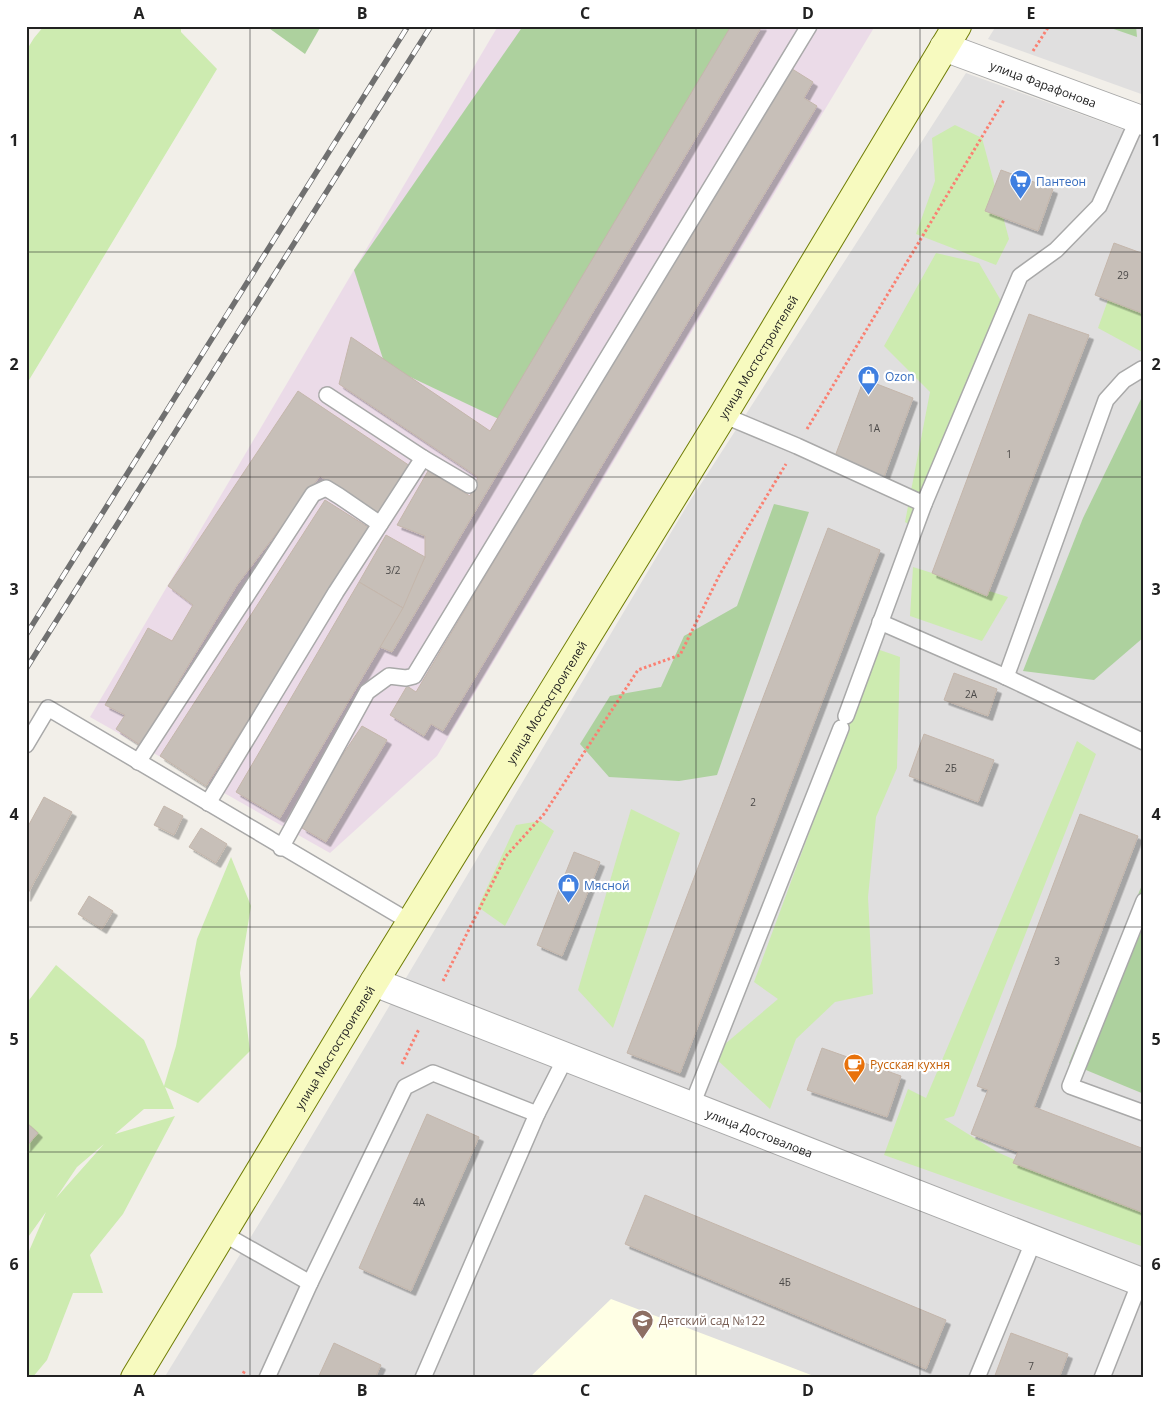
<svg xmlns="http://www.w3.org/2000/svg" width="1170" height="1404" viewBox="0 0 1170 1404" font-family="'Open Sans',sans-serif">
	<defs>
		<filter id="shadow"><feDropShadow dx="4.5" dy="4.5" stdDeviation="0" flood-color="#0004"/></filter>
	</defs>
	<rect width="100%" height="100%" fill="#f2efe9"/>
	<!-- residential -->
	<g fill="#e0dfdf">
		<path d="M996,26H1144V95L988,39Z"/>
		<path d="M966,73L1144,137V1378H164L284,1183L688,504Z"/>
	</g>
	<!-- industrial -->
	<path fill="#ebdbe8" d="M498,26H875L437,756L330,853L90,717Z"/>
	<!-- education -->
	<path fill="#ffffe5" d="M611,1299L819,1378H529Z"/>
	<!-- grass -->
	<g fill="#cdebb0" fill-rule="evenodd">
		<path d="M44,26H181V32L217,69L26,385V51L34,38Z"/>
		<path d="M955,125L982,138L1009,239L996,265L916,234L935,181L932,138Z"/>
		<path d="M936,253L979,263L1007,311L922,533L905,522L930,392L884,346Z"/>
		<path d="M1108,300L1144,314V353L1098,328Z"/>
		<path d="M913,567L1008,597L982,641L910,616Z"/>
		<path d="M877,649L900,657L897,768L876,817L868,897L873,994L835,1002L796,1039L770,1109L712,1055L778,999L754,982Z"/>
		<path d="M1077,741L1096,754L954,1116L944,1119L997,1152L1071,1185L1144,1212V1247L884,1155L908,1089L926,1098Z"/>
		<path d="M631,809L680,833L613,1028L578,990Z"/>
		<path d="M540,821L554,831L505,926L478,907L516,825Z"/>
		<path d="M231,857L251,906L240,973L250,1051L198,1103L165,1087L174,1109H144L115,1134L175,1116L123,1214L90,1255L103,1293H73L47,1360L32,1378H26V1258L46,1212L26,1240V1004L56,965L144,1040L164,1086L176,1046L197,939ZM104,1144L56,1198L77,1167Z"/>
	</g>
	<!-- forest -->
	<g fill="#add19e">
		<path d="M266,26H321L305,54Z"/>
		<path d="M523,26H755L503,421L385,365L354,270Z"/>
		<path d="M1105,26H1136L1137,37Z"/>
		<path d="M1141,399H1144V637L1094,680L1023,671L1083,518Z"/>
		<path d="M774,504L809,512L717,775L679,781L609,777L580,744L610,696L661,687L684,636L737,606Z"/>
		<path d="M1144,880V1094L1069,1063Z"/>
	</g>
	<!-- building -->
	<g fill="#c7bfb8" stroke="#c4b6ab" filter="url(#shadow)">
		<path d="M731,26H762L392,652L380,647L425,557V536L397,525L428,471L470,496L478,477L339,384L351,337L490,431Z"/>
		<path d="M789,67L813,82L804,98L817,106L443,731L431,724L424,736L390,715L407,686L416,692Z"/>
		<path d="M1001,170L1053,189L1038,231L985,211Z"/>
		<path d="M1114,243L1144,254V314L1095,295Z"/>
		<path d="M1029,314L1089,335L987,596L932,573Z"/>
		<path d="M864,379L913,398L884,477L834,459Z"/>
		<path d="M298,391L413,468L381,516L320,476L237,585L140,745L116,729L125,715L105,705L148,628L172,641L193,605L168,586Z"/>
		<path d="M325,500L371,529L206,786L160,756Z"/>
		<path d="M828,528L880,550L680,1073L627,1053Z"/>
		<path d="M386,535L425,557L403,608L359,582Z"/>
		<path d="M359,582L403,608L280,818L236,792Z"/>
		<path d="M954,673L997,689L988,716L944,700Z"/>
		<path d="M362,726L387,740L326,842L302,828V815Z"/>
		<path d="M924,734L994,760L978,802L909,776Z"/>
		<path d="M44,797L72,812L26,897V830Z"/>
		<path d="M164,806L183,816L174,835L154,825Z"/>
		<path d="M1080,814L1138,836L1034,1107L1144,1149V1213L1013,1163L1018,1152L971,1134L988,1090L977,1086Z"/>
		<path d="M201,828L227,844L216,863L189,847Z"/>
		<path d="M574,852L600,862L562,956L537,945Z"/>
		<path d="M89,896L113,911L102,929L78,914Z"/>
		<path d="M822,1048L901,1076L887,1117L807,1090Z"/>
		<path d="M427,1114L479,1137L411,1291L359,1268Z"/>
		<path d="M26,1122L38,1133L26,1147Z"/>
		<path d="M645,1195L946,1320L926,1369L625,1244Z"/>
		<path d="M1011,1333L1068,1354L1059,1378H994Z"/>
		<path d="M334,1343L381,1365L375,1378H318Z"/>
	</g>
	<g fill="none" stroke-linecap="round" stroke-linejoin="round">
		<defs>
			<g id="service">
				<path d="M327,395L423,458L469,485"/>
				<path d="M723,415L797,446L924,504"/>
				<path d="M880,622L1006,677L1144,742"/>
				<path d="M1006,677L1106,400L1124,380L1142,369H1144"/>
				<path d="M846,716L924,504L1020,276L1056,250L1099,206L1138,119"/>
				<path d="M26,745L48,708L412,923"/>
				<path d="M138,762L313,494L326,488L339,496L380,524"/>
				<path d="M208,803L336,592L423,458"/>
				<path d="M281,848L367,692L389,676L406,678L414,676L809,26"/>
				<path d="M1144,901L1070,1086L1144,1113"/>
				<path d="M692,1105L841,728"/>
				<path d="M222,1233L310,1283"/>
				<path d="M267,1378L310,1283L405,1087L433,1073L537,1114"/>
				<path d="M423,1378L537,1114L566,1057"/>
				<path d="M977,1378L1034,1240"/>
				<path d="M1102,1378L1140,1282"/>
			</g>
			<g id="minor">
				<path id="s1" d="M374,982L1144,1283"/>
			</g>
			<g id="tertiary">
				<path id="s2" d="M944,47L1144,121"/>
			</g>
			<g id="secondary">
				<path id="s3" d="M135,1378L374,982L723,415L957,26"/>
			</g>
		</defs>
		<!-- service casing -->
		<use href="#service" stroke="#a9a9a9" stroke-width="18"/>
		<!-- minor casing -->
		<use href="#minor" stroke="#a9a9a9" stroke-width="30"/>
		<!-- tertiary casing -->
		<use href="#tertiary" stroke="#a9a9a9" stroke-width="30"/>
		<!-- secondary casing -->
		<use href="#secondary" stroke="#707d05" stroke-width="30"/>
		<!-- path -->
		<g stroke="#fa8072" stroke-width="3" stroke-dasharray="2.5 2.5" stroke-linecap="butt">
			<path d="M1033,51L1049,26"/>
			<path d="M807,429L1004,100"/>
			<path d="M443,981L506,856L544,814L638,670L680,655L720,574L786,464"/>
			<path d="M402,1064L419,1029"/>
			<path d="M241,1378L245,1370"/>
		</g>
		<!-- service -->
		<use href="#service" stroke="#fff" stroke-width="15"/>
		<!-- minor -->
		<use href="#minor" stroke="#fff" stroke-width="28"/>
		<!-- tertiary -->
		<use href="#tertiary" stroke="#fff" stroke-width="28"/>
		<!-- secondary -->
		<use href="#secondary" stroke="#f7fabf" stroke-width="28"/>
		<defs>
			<g id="rail">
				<path d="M26,635L408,26"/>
				<path d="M26,669L431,26"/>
			</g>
		</defs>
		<!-- rail casing -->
		<use href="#rail" stroke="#707070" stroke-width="5.5"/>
		<!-- rail -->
		<use href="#rail" stroke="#fff" stroke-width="4" stroke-dasharray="11" stroke-linecap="butt"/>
	</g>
	<!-- grid -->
	<path fill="none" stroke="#222" stroke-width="1" stroke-opacity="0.55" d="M250,26V1378M474,26V1378M696,26V1378M920,26V1378M26,252H1144M26,477H1144M26,702H1144M26,927H1144M26,1152H1144"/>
	<!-- icons -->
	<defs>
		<symbol id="supermarket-pin" viewBox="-11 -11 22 30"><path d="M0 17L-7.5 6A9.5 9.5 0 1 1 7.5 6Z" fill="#3f7fe0" stroke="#fff"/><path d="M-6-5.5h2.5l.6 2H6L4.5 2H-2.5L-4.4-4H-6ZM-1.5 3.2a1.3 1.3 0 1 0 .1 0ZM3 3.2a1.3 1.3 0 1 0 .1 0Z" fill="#fff"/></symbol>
		<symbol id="shop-pin" viewBox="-11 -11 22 30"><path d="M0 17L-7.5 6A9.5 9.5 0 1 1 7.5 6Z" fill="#3f7fe0" stroke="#fff"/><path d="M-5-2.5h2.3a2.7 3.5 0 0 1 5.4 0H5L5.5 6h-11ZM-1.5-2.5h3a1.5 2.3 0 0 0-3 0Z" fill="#fff"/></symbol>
		<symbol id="cafe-pin" viewBox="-11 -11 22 30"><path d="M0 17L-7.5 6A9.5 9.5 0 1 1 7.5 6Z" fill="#e8710a" stroke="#fff"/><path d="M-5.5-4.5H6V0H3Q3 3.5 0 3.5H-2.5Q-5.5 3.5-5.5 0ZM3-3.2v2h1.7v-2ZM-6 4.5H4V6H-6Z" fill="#fff"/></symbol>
		<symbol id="school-pin" viewBox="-11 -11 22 30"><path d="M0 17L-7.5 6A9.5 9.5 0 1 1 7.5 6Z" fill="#8d6e63" stroke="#fff"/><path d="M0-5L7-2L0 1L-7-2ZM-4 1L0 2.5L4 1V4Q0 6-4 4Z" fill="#fff"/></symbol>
	</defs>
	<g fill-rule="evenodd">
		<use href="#supermarket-pin" x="1008" y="168" width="25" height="34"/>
		<use href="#shop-pin" x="856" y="364" width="25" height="34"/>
		<use href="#shop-pin" x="556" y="872" width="25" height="34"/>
		<use href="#cafe-pin" x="842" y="1052" width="25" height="34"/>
		<use href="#school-pin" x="630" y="1308" width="25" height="34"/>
	</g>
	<g text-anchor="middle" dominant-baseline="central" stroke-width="4.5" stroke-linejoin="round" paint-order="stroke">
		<!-- number labels -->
		<g font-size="10" fill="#4b4948">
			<text x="1123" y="275">29</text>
			<text x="874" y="428">1А</text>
			<text x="1009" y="454">1</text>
			<text x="393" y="570">3/2</text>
			<text x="971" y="694">2А</text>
			<text x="951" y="768">2Б</text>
			<text x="753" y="802">2</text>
			<text x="1057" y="961">3</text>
			<text x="419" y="1202">4А</text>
			<text x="785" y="1282">4Б</text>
			<text x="1031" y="1366">7</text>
		</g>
		<!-- street labels -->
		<g font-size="12" fill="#222" stroke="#fff">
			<text stroke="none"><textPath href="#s2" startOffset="106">улица Фарафонова</textPath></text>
			<text stroke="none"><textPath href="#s3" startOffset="1196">улица Мостостроителей</textPath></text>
			<text stroke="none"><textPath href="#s3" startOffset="791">улица Мостостроителей</textPath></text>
			<text stroke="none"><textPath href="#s3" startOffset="386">улица Мостостроителей</textPath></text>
			<text stroke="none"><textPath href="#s1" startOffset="414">улица Достовалова</textPath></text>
		</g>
		<!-- shop labels -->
		<g font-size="12" fill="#366cbe" stroke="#fff" text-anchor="start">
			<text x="1036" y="181">Пантеон</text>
			<text x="885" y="376">Ozon</text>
			<text x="584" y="885">Мясной</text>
		</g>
		<!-- food labels -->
		<g font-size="12" fill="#c56008" stroke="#fff" text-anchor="start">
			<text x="870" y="1064">Русская кухня</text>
		</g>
		<!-- education labels -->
		<g font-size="12" fill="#785e54" stroke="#fff" text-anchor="start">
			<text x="659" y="1320">Детский сад №122</text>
		</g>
	</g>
	<!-- border -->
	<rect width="1170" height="1404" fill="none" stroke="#ffffff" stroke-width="55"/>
	<rect x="28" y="28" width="1114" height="1348" fill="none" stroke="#222" stroke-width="2"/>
	<g font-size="16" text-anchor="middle" font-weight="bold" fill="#222">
		<text x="139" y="19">A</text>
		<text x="362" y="19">B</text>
		<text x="585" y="19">C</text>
		<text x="808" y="19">D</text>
		<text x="1031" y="19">E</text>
		<text x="14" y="146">1</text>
		<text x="1156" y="146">1</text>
		<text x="14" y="370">2</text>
		<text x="1156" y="370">2</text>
		<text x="14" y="595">3</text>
		<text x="1156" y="595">3</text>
		<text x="14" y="820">4</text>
		<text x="1156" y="820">4</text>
		<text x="14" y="1045">5</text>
		<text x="1156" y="1045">5</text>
		<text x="14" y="1270">6</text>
		<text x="1156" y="1270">6</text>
		<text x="139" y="1396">A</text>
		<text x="362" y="1396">B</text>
		<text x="585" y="1396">C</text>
		<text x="808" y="1396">D</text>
		<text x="1031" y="1396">E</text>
	</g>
</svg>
